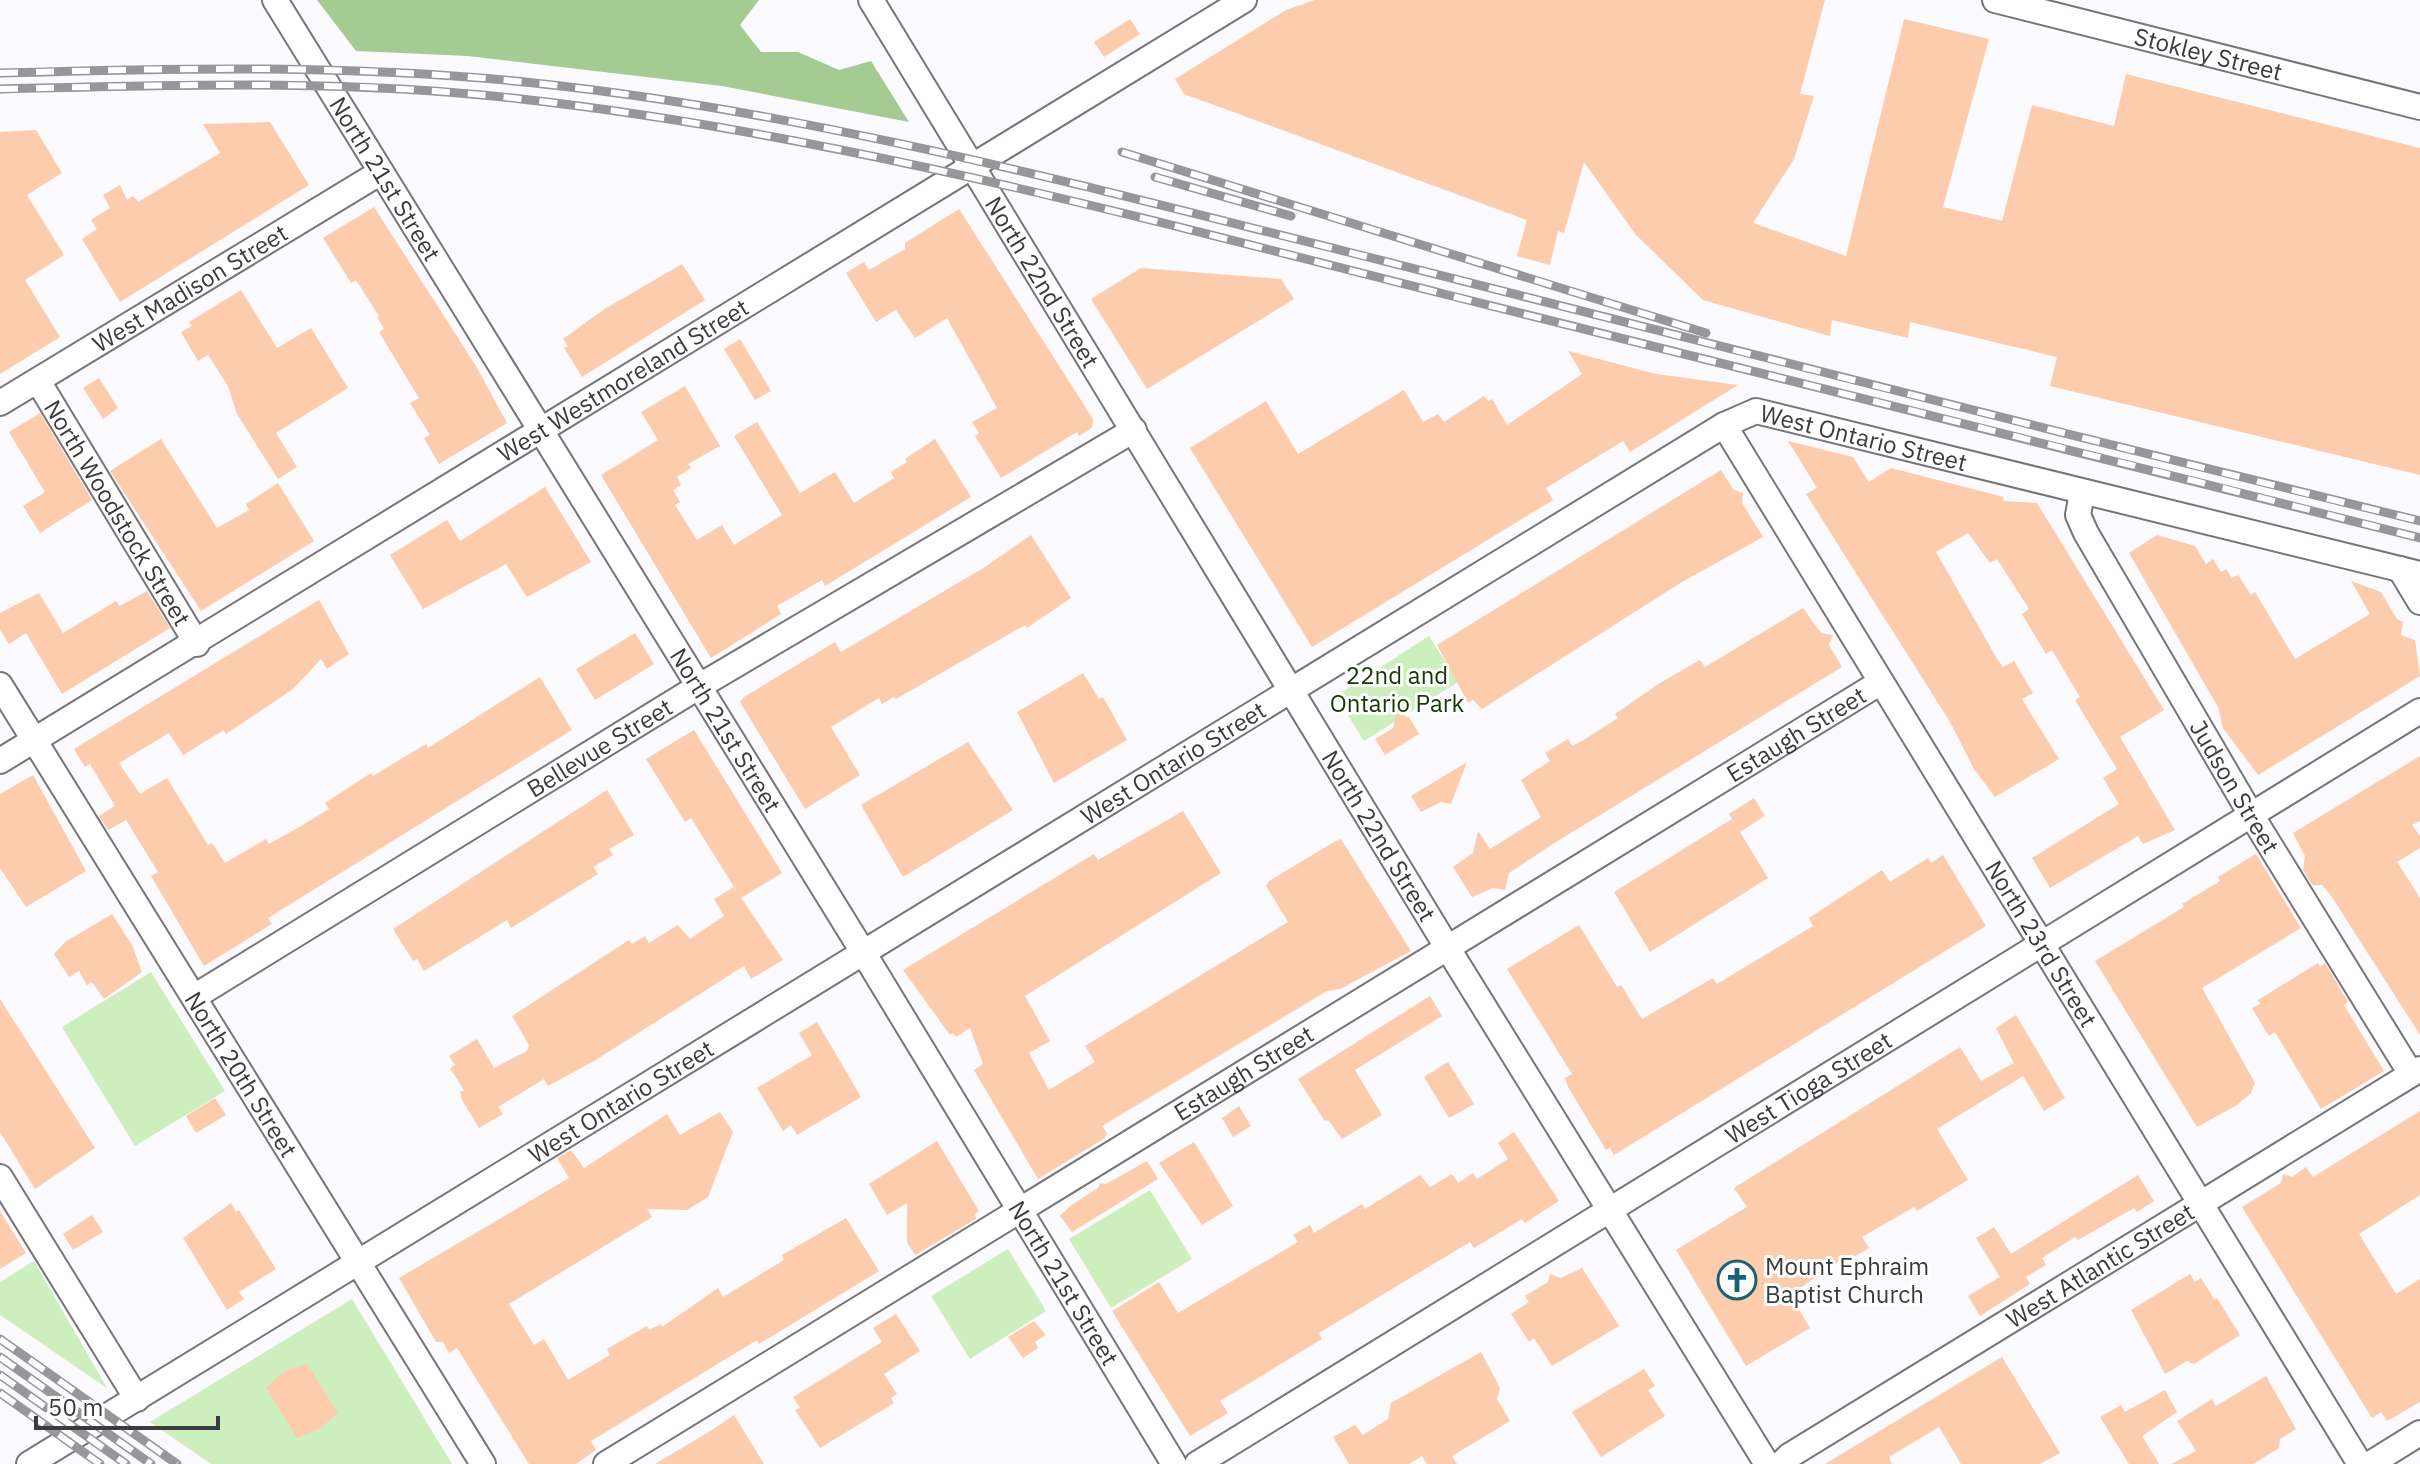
<svg xmlns="http://www.w3.org/2000/svg" width="2420" height="1464" viewBox="0 0 2420 1464" font-family="'IBM Plex Sans',sans-serif">
	<rect width="100%" height="100%" fill="#fbfafe"/>
	<!-- green -->
	<g fill="#cdeebd">
		<path d="M1429,636L1458,682L1364,741L1336,696Z"/>
		<path d="M151,972L225,1091L135,1146L62,1027Z"/>
		<path d="M1150,1190L1192,1259L1111,1308L1069,1239Z"/>
		<path d="M1008,1249L1046,1311L970,1359L931,1296Z"/>
		<path d="M34,1261L107,1388L0,1315V1282Z"/>
		<path d="M352,1299L452,1464H211L150,1422Z"/>
	</g>
	<!-- forest -->
	<path fill="#a4cb92" d="M317,0H759L740,25L761,52H798L839,70L871,61L909,122L722,86L468,56L356,51Z"/>
	<!-- building -->
	<g fill="#fdccac">
		<path d="M1315,0H1825L1800,94L1814,96L1794,159L1753,223L1846,256L1904,19L1989,39L1943,207L2002,221L2032,105L2114,126L2126,74L2420,148V475L2050,386L2057,357L1910,322L1908,338L1832,320L1830,336L1703,300L1636,235L1584,162L1564,233L1558,231L1550,265L1517,256L1527,220L1184,94L1175,79L1286,10Z"/>
		<path d="M1130,19L1140,34L1104,57L1094,42Z"/>
		<path d="M270,122L309,185L120,302L82,239L97,229L91,220L110,208L103,195L120,185L127,200L133,196L138,202L220,153L203,124Z"/>
		<path d="M36,130L62,173L27,195L64,255L25,280L60,337L0,374V132Z"/>
		<path d="M374,207L476,366L507,423L439,464L424,438L430,435L410,403L419,398L379,332L384,329L377,317L379,316L356,280L351,283L323,238Z"/>
		<path d="M959,209L1093,419L1092,428L1079,436L1077,432L1001,478L975,436L979,433L972,422L997,408L947,318L915,338L896,310L876,322L846,273L864,262L869,270L905,249V243Z"/>
		<path d="M682,264L705,300L582,377L564,348L568,346L563,339L603,310Z"/>
		<path d="M1141,268L1281,279L1294,299L1147,389L1091,299Z"/>
		<path d="M241,290L277,348L311,328L348,388L276,433L297,467L278,479L237,414L228,386L208,355L198,361L181,332L192,326L189,322Z"/>
		<path d="M740,339L771,391L755,400L724,349Z"/>
		<path d="M1568,351L1656,374L1738,385L1630,452L1623,441L1564,477L1546,488L1553,500L1312,647L1190,448L1266,401L1298,454L1404,390L1423,422L1438,414L1444,422L1484,396L1488,401L1492,399L1507,425L1582,374Z"/>
		<path d="M99,378L118,408L103,419L83,388Z"/>
		<path d="M685,386L720,446L688,464L691,468L677,477L681,485L673,490L680,502L675,505L697,540L722,525L734,545L782,515L734,436L757,422L800,493L835,472L854,503L894,478L891,472L907,462L905,459L935,439L971,497L825,586L822,580L777,606L781,614L711,658L601,475L658,440L641,412Z"/>
		<path d="M40,413L92,500L40,533L23,506L45,492L9,432Z"/>
		<path d="M161,439L217,528L249,510L246,504L278,483L314,541L201,611L110,471Z"/>
		<path d="M1788,441L1853,457L1869,482L1891,468L2004,497L2003,501L2037,503L2164,710L2120,737L2175,830L2143,844L2138,836L2050,888L2032,858L2119,804L2103,778L2117,769L2075,700L2080,697L2052,650L2046,654L2022,614L2029,609L1997,559L1990,563L1968,533L1936,552L1996,657L2003,667L2014,661L2033,693L2022,699L2059,759L1995,797L1974,769L1950,722L1806,494L1817,488Z"/>
		<path d="M1721,470L1734,490L1743,493L1742,503L1763,537L1682,582L1482,709L1473,700L1468,703L1437,645Z"/>
		<path d="M545,487L591,562L527,597L506,564L423,609L390,555L447,520L460,541Z"/>
		<path d="M1031,535L1071,598L1027,628L1025,625L896,699L894,697L882,704L879,698L831,727L860,775L805,809L740,702L744,697L835,642L841,652L985,567Z"/>
		<path d="M2157,535L2195,546L2206,564L2213,559L2221,572L2226,569L2232,578L2238,575L2251,595L2255,592L2295,659L2370,614L2351,581L2381,592L2397,619L2403,622L2401,635L2415,640L2420,676L2258,775L2223,728L2218,707L2129,553Z"/>
		<path d="M147,591L170,628L62,694L26,633L9,644L0,630V613L39,593L63,633L116,601L120,606Z"/>
		<path d="M319,600L349,654L327,669L321,659L293,689L226,734L224,730L183,755L169,733L119,763L140,794L167,778L208,845L212,843L225,863L266,839L269,844L301,826L329,809L325,803L371,773L373,776L426,744L428,748L540,677L572,730L268,918L272,924L204,966L151,876L158,872L126,820L108,830L99,816L115,806L90,764L85,767L74,749Z"/>
		<path d="M1803,608L1821,633L1833,635L1829,645L1842,667L1556,842L1509,873L1505,890L1493,888L1472,897L1453,867L1473,853L1478,831L1490,849L1541,817L1521,780L1550,761L1545,753L1568,739L1572,746L1582,741L1618,718L1615,714L1660,683L1700,660L1705,667Z"/>
		<path d="M635,633L654,664L595,700L576,669Z"/>
		<path d="M1083,673L1099,699L1103,697L1127,740L1054,783L1017,712Z"/>
		<path d="M1396,714L1409,717L1419,734L1385,755L1375,739L1393,728Z"/>
		<path d="M694,730L782,873L741,898L691,818L685,822L646,759Z"/>
		<path d="M968,742L1013,810L903,877L861,805Z"/>
		<path d="M2420,756V821L2412,825L2420,836V848L2397,862L2420,898V1035L2332,897L2322,885H2312L2303,870L2305,856L2293,833Z"/>
		<path d="M1467,762L1451,804L1441,802L1421,812L1411,796Z"/>
		<path d="M33,775L86,871L26,907L0,868V794Z"/>
		<path d="M607,790L634,835L609,849L613,855L593,867L598,874L511,928L507,920L424,971L417,959L413,961L393,929Z"/>
		<path d="M1754,798L1765,816L1740,832L1729,814Z"/>
		<path d="M1183,811L1221,873L1025,996L1050,1041L1029,1053L1049,1090L1095,1062L1085,1046L1288,922L1266,886L1269,881L1334,842L1341,839L1411,951L1340,989L1327,991L1102,1126L1107,1133L1105,1138L1038,1179L974,1070L983,1064L970,1028L956,1037L953,1033L950,1035L903,970L1094,854L1098,860Z"/>
		<path d="M1732,819L1768,878L1650,952L1614,892Z"/>
		<path d="M2256,854L2301,928L2202,988L2255,1083L2251,1093L2237,1105L2197,1127L2095,961L2184,907L2182,904L2220,881L2218,877Z"/>
		<path d="M1943,855L1986,926L1614,1155L1610,1148L1606,1150L1568,1087L1565,1078L1572,1074L1507,969L1579,925L1617,987L1621,985L1642,1019L1713,978L1717,984L1813,926L1809,918L1882,870L1890,882L1928,858L1931,863Z"/>
		<path d="M734,887L783,960L751,979L744,966L594,1061L548,1086L544,1079L498,1107L503,1114L479,1128L463,1102L460,1092L464,1090L450,1068L455,1065L449,1056L477,1039L494,1068L527,1051L529,1045L512,1016L629,940L632,944L645,936L649,943L678,925L690,939L724,916L714,899Z"/>
		<path d="M112,914L132,945L142,972L104,999L92,982L87,985L79,971L69,977L54,954L65,942Z"/>
		<path d="M2318,963L2320,967L2325,963L2348,1002L2344,1005L2384,1071L2321,1109L2275,1032L2269,1036L2252,1008L2260,1004L2258,1000Z"/>
		<path d="M1430,996L1442,1016L1355,1070L1382,1115L1342,1139L1329,1121L1324,1120L1298,1079Z"/>
		<path d="M0,999L95,1148L35,1189L0,1132Z"/>
		<path d="M2016,1015L2065,1098L2044,1111L2023,1076L1937,1129L1968,1180L1917,1211L1914,1207L1862,1237L1869,1248L1849,1260L1847,1256L1790,1295L1810,1328L1746,1366L1676,1250L1747,1207L1734,1188L1960,1047L1981,1081L2014,1063L1996,1028Z"/>
		<path d="M817,1022L861,1097L797,1135L791,1125L783,1131L757,1088L812,1055L799,1033Z"/>
		<path d="M1448,1062L1474,1104L1449,1118L1424,1077Z"/>
		<path d="M215,1098L226,1115L196,1133L186,1116Z"/>
		<path d="M1239,1106L1251,1126L1233,1137L1222,1118Z"/>
		<path d="M2420,1111V1195L2359,1234L2396,1294L2420,1279V1402L2387,1421L2381,1412L2372,1418L2242,1207L2281,1183L2283,1174L2292,1177L2306,1167L2313,1177Z"/>
		<path d="M720,1112L733,1132L708,1197L687,1210L647,1209L652,1217L509,1304L534,1345L544,1339L568,1380L610,1355L607,1349L647,1326L649,1330L661,1324L662,1327L718,1288L723,1297L784,1260L782,1255L846,1218L879,1271L759,1344L757,1340L591,1441L596,1450L576,1464H529L457,1348L449,1353L443,1342H436L399,1278L569,1178L557,1158L571,1150L584,1168L667,1114L680,1135Z"/>
		<path d="M1514,1132L1559,1201L1525,1223L1522,1219L1474,1248L1470,1242L1319,1333L1322,1339L1220,1401L1228,1413L1190,1436L1112,1311L1159,1282L1178,1313L1298,1242L1293,1235L1310,1225L1314,1233L1362,1204L1365,1209L1420,1175L1430,1187L1452,1174L1458,1183L1473,1173L1477,1179L1508,1159L1498,1143Z"/>
		<path d="M937,1141L979,1211L975,1214L976,1219L915,1255L907,1242V1203L887,1215L869,1184Z"/>
		<path d="M1194,1142L1233,1206L1202,1225L1159,1163Z"/>
		<path d="M1147,1161L1158,1179L1072,1232L1060,1216L1070,1206L1098,1188L1100,1183L1106,1184Z"/>
		<path d="M2138,1175L2154,1201L2137,1212L2134,1208L2078,1240L2075,1237L2042,1258L2046,1265L2026,1277L2030,1284L1980,1316L1968,1296L2000,1277L1976,1238L1994,1227L2011,1254Z"/>
		<path d="M231,1203L236,1212L239,1210L276,1269L239,1292L244,1299L227,1310L183,1238Z"/>
		<path d="M0,1211L26,1253L0,1269Z"/>
		<path d="M92,1215L103,1232L73,1250L63,1234Z"/>
		<path d="M1582,1268L1619,1326L1552,1366L1534,1338L1529,1342L1511,1314L1529,1302L1525,1296L1548,1282L1550,1274L1561,1278Z"/>
		<path d="M2190,1274L2195,1282L2201,1278L2214,1299L2217,1298L2240,1335L2194,1364L2187,1361L2165,1374L2131,1310Z"/>
		<path d="M896,1314L920,1351L884,1374L897,1394L891,1398L894,1403L820,1448L795,1410L800,1408L793,1397L882,1342L873,1328Z"/>
		<path d="M1034,1321L1046,1335L1035,1342L1038,1348L1023,1358L1008,1337Z"/>
		<path d="M1481,1352L1500,1388L1497,1399L1510,1421L1452,1456L1457,1464H1427L1422,1456L1409,1464H1349L1333,1437L1355,1425L1363,1435L1388,1419L1391,1403Z"/>
		<path d="M2002,1357L2060,1453L2040,1464H1961L1939,1427L1889,1457L1892,1464H1825Z"/>
		<path d="M307,1364L338,1413L319,1429L297,1438L266,1388L284,1371Z"/>
		<path d="M1644,1369L1655,1386L1648,1390L1665,1416L1601,1457L1572,1412Z"/>
		<path d="M2266,1376L2296,1429L2280,1439L2279,1448L2253,1464H2171L2196,1451L2177,1421L2212,1399L2216,1406Z"/>
		<path d="M2165,1390L2177,1412L2142,1436L2159,1464H2129L2100,1417L2121,1405L2125,1412Z"/>
		<path d="M734,1415L764,1464H655L712,1430Z"/>
	</g>
	<g fill="none" stroke-linecap="round" stroke-linejoin="round">
		<defs>
			<g id="street">
				<path id="s1" d="M275,0L863,952L1174,1464"/>
				<path id="s2" d="M871,0L1447,947L1767,1464"/>
				<path id="s3" d="M1995,0L2420,107"/>
				<path id="s4" d="M38,381L197,644"/>
				<path id="s5" d="M0,403L381,172"/>
				<path id="s6" d="M1724,425L2360,1464"/>
				<path id="s7" d="M2082,493L2078,515L2086,533L2250,813L2411,1074"/>
				<path d="M2400,569L2420,602"/>
				<path id="s8" d="M0,685L483,1464"/>
				<path id="s9" d="M0,761L1244,0"/>
				<path id="s10" d="M194,997L698,687L1134,430"/>
				<path d="M0,1177L137,1399"/>
				<path id="s11" d="M29,1464L1724,425L1756,411L2420,574"/>
				<path id="s12" d="M606,1464L1881,682"/>
				<path id="s13" d="M1197,1464L2420,711"/>
				<path id="s14" d="M1781,1464L1789,1456L2420,1069"/>
				<path d="M2370,1464L2420,1433"/>
			</g>
		</defs>
		<!-- street casing -->
		<use href="#street" stroke="#76757a" stroke-width="28"/>
		<!-- street -->
		<use href="#street" stroke="#fff" stroke-width="24"/>
		<defs>
			<g id="rail">
				<path d="M0,73C178,68 357,64 534,83C810,112 1079,185 1348,252C1705,342 2062,434 2420,521"/>
				<path d="M0,89C174,85 348,79 521,99C835,134 1138,217 1444,294C1769,376 2095,455 2420,538"/>
				<path d="M1122,152L1706,333"/>
				<path d="M1155,177L1291,216"/>
				<path d="M0,1339L177,1464"/>
				<path d="M0,1357L151,1464"/>
				<path d="M0,1375L126,1464"/>
				<path d="M0,1393L100,1464"/>
			</g>
		</defs>
		<!-- rail casing -->
		<use href="#rail" stroke="#97969a" stroke-width="9"/>
		<!-- rail -->
		<use href="#rail" stroke="#fff" stroke-width="6" stroke-dasharray="18" stroke-linecap="butt"/>
	</g>
	<!-- icons -->
	<defs>
		<symbol id="church-ring" viewBox="-11 -11 22 22"><circle r="9.5" fill="#fff" stroke="#1d6073" stroke-width="1.5"/><path d="M-1.2-6h2.4v3.5h3.3v2.4h-3.3V6h-2.4V-.1h-3.3v-2.4h3.3Z" fill="#1d6073"/></symbol>
	</defs>
	<g fill-rule="evenodd">
		<use href="#church-ring" x="1715" y="1258" width="44" height="44"/>
	</g>
	<g text-anchor="middle" dominant-baseline="central" stroke-width="6" stroke-linejoin="round" paint-order="stroke">
		<!-- street labels -->
		<g font-size="24" fill="#3b3a3d" stroke="#fff">
			<text stroke="none"><textPath href="#s3" startOffset="220">Stokley Street</textPath></text>
			<text stroke="none"><textPath href="#s1" startOffset="210">North 21st Street</textPath></text>
			<text stroke="none"><textPath href="#s2" startOffset="330">North 22nd Street</textPath></text>
			<text stroke="none"><textPath href="#s5" startOffset="222">West Madison Street</textPath></text>
			<text stroke="none"><textPath href="#s9" startOffset="730">West Westmoreland Street</textPath></text>
			<text stroke="none"><textPath href="#s11" startOffset="2134">West Ontario Street</textPath></text>
			<text stroke="none"><textPath href="#s4" startOffset="154">North Woodstock Street</textPath></text>
			<text stroke="none"><textPath href="#s1" startOffset="858">North 21st Street</textPath></text>
			<text stroke="none"><textPath href="#s12" startOffset="1396">Estaugh Street</textPath></text>
			<text stroke="none"><textPath href="#s10" startOffset="476">Bellevue Street</textPath></text>
			<text stroke="none"><textPath href="#s11" startOffset="1342">West Ontario Street</textPath></text>
			<text stroke="none"><textPath href="#s7" startOffset="336">Judson Street</textPath></text>
			<text stroke="none"><textPath href="#s2" startOffset="978">North 22nd Street</textPath></text>
			<text stroke="none"><textPath href="#s6" startOffset="608">North 23rd Street</textPath></text>
			<text stroke="none"><textPath href="#s8" startOffset="458">North 20th Street</textPath></text>
			<text stroke="none"><textPath href="#s12" startOffset="748">Estaugh Street</textPath></text>
			<text stroke="none"><textPath href="#s13" startOffset="718">West Tioga Street</textPath></text>
			<text stroke="none"><textPath href="#s11" startOffset="694">West Ontario Street</textPath></text>
			<text stroke="none"><textPath href="#s14" startOffset="376">West Atlantic Street</textPath></text>
			<text stroke="none"><textPath href="#s1" startOffset="1506">North 21st Street</textPath></text>
		</g>
		<!-- park labels -->
		<g font-size="24" fill="#153800" stroke="#fff">
			<text x="1397" y="675">22nd and<tspan x="1397" dy="28">Ontario Park</tspan></text>
		</g>
		<!-- poi labels -->
		<g font-size="24" fill="#3b3a3d" stroke="#fff" text-anchor="start">
			<text x="1765" y="1266">Mount Ephraim<tspan x="1765" dy="28">Baptist Church</tspan></text>
		</g>
	</g>
	<!-- scale -->
	<path d="M36 1416v12h182v-12" fill="none" stroke="#3b3a3d" stroke-width="4"/>
	<text x="48" y="1416" font-size="24" fill="#3b3a3d" stroke="#ffffff" stroke-width="6" paint-order="stroke">50 m</text>
</svg>
